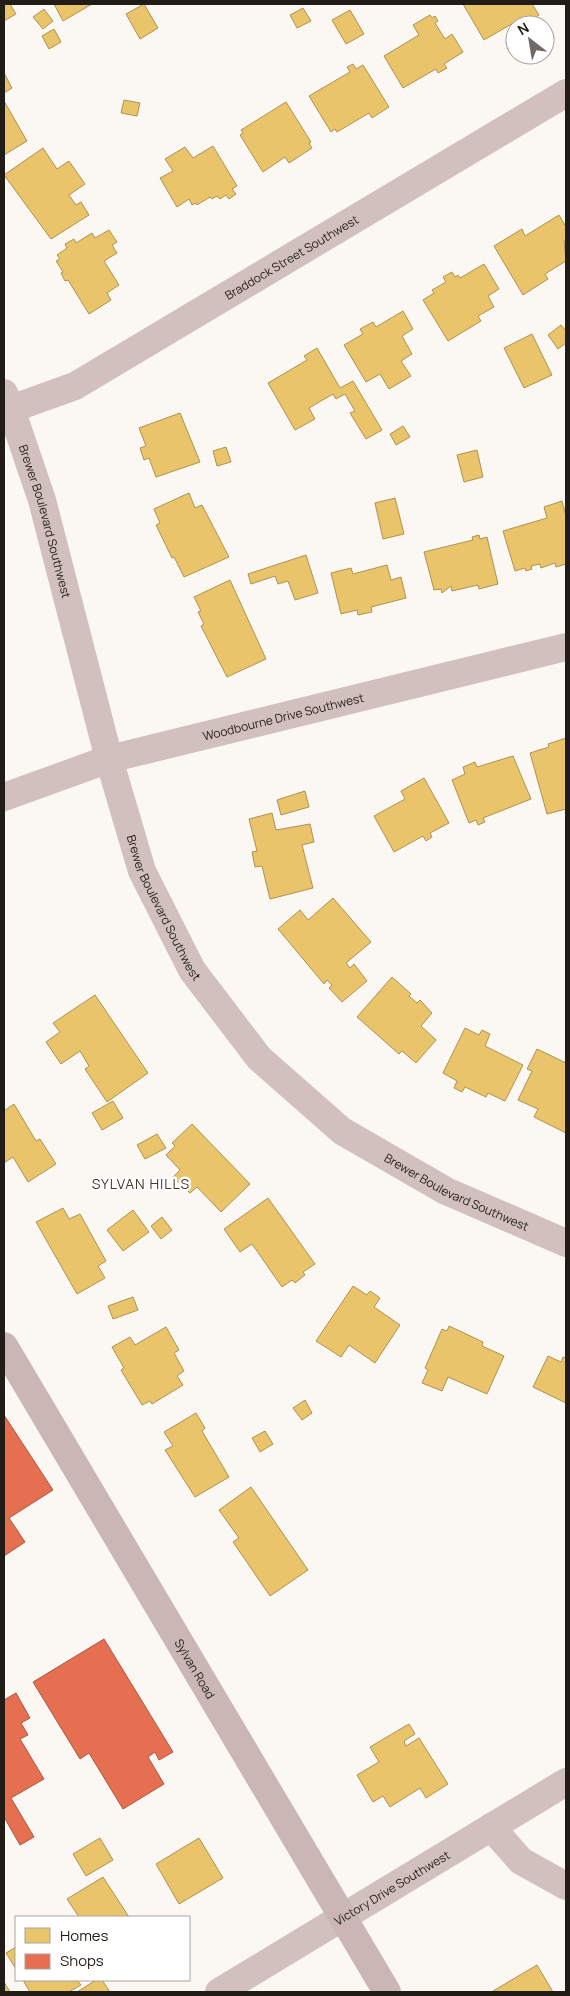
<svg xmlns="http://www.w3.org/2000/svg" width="570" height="1996" viewBox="0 0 570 1996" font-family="Manrope,sans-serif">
	<rect width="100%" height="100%" fill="#fbf8f4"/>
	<!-- homes -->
	<g fill="#e9c46a" stroke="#ad9251">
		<path d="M4,4H10L16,14L4,21Z"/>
		<path d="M54,4H92L63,21Z"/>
		<path d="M144,4L158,28L140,39L126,14Z"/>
		<path d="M463,4H532L539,15L523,25H517L515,22L484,40Z"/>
		<path d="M303,8L311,21L297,28L290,15Z"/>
		<path d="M44,9L53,21L43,29L33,17Z"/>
		<path d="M350,10L364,34L346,44L332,20Z"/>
		<path d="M430,15L432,18L435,16L438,21L435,23L445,39L452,34L463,52L444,64L447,68L438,73L436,69L403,88L384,56L419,35L413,25Z"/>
		<path d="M54,29L61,42L49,49L42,36Z"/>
		<path d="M353,64L356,69L363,65L389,107L372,118L369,113L337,132L335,129L331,132L309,96L350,72L347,67Z"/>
		<path d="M4,73L12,88L4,93Z"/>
		<path d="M124,100L140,103L137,116L121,113Z"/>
		<path d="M4,101L27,141L4,155Z"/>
		<path d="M286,102L311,142L309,143L312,148L289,163L285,157L263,172L240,135L243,133L241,130Z"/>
		<path d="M213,146L237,186L232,189L236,194L229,199L226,195L220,199L217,196L212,199L210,197L197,205L196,203L192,205L189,199L177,207L160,178L173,171L165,159L185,147L193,158Z"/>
		<path d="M43,148L57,169L69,161L85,184L69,195L76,205L81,202L89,215L51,239L4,175Z"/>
		<path d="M559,215L566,227V240L564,241L566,261L545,274L548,279L523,295L494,246L522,229L525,236Z"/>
		<path d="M109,230L117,242L112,245L117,253L104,261L119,285L107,293L111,300L89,314L68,280L65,281L61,273L63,272L56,261L60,259L57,255L67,248L65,244L74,239L76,243L92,233L95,238Z"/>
		<path d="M484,264L499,289L488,296L494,307L478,316L481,321L448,341L423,300L434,293L432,290L446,282L443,277L452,272L455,277L458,275L460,278Z"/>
		<path d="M403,311L413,329L402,336L412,354L401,361L411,376L389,389L380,374L366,382L344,345L363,334L360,329L373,322L376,327Z"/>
		<path d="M561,325L566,331V343L558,349L548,335Z"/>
		<path d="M532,334L552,375L524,388L504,348Z"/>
		<path d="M317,348L340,388L353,381L382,430L366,439L350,413L355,411L345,394L336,399L333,394L309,408L315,419L295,430L268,383L307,360L304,356Z"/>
		<path d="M180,413L200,462L156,477L149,458L144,460L140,448L146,446L139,428Z"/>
		<path d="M403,426L410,437L396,445L390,434Z"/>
		<path d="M226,447L231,462L217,466L213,451Z"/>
		<path d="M477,450L483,477L464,482L457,455Z"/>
		<path d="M189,493L195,508L202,505L229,557L184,577L174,557L172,558L156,525L160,523L154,509Z"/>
		<path d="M395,498L404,534L383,539L375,503Z"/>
		<path d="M562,501L566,516V564L556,567L555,563L541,568L540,564L531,566L532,569L526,571L525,568L515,571L503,531L547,518L544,507Z"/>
		<path d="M479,535L480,539L487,537L498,584L479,589L478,585L452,591L451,586L442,593L441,589L434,590L424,552L473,540L472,537Z"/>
		<path d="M306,555L318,593L295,600L288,581L278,584L275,576L251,584L248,574Z"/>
		<path d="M387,565L391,580L401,577L406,598L371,607L372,612L358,615L357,610L341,614L331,573L351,568L353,574Z"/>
		<path d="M230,580L266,659L227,677L201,626L204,624L198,612L201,611L194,597Z"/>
		<path d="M566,738V809L547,814L530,753L549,747L548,744Z"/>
		<path d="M513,756L531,799L483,818L485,822L478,825L476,820L469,823L452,780L465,774L463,767L475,762L477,767Z"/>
		<path d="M424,778L449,823L430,833L432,837L426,841L423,836L394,852L374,816L405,799L401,791Z"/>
		<path d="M305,791L309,807L281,815L277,800Z"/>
		<path d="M272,813L276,830L310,824L314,842L302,845L313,888L270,899L262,866L255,867L252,852L257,851L249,819Z"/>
		<path d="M333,898L371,942L346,963L350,968L354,964L367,981L342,1002L329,988L332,985L327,980L324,984L278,929L300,910L308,920Z"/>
		<path d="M392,977L411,994L409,996L417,1003L420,1000L432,1013L421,1026L436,1040L416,1063L402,1051L399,1054L357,1017Z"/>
		<path d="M95,995L148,1073L107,1102L85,1069L89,1066L80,1051L61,1064L46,1042L60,1032L53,1023Z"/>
		<path d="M465,1028L479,1035L482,1030L490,1034L485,1046L523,1065L505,1101L488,1093L486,1097L465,1087L462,1092L454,1088L457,1081L443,1073Z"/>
		<path d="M537,1049L566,1063V1133L534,1117L538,1109L518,1100L532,1071L527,1069Z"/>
		<path d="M113,1101L123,1118L102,1130L92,1113Z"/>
		<path d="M14,1104L36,1141L40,1139L56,1164L28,1182L13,1157L4,1163V1111Z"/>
		<path d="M192,1124L250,1184L221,1212L197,1187L190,1193L173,1177L180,1170L166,1155L175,1146L172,1143Z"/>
		<path d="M157,1134L166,1148L145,1159L137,1145Z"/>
		<path d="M268,1198L315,1264L303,1272L305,1275L295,1283L292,1280L282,1287L252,1244L240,1252L224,1229Z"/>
		<path d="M63,1208L69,1219L80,1214L106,1261L98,1266L105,1278L77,1294L36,1222Z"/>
		<path d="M133,1210L149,1232L123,1251L107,1230Z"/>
		<path d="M162,1217L172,1230L161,1239L151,1226Z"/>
		<path d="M353,1286L367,1295L370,1291L380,1298L374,1307L400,1325L375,1363L349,1345L341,1357L316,1341Z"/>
		<path d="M133,1297L138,1310L113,1319L108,1306Z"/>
		<path d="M449,1326L483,1342L482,1346L504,1356L487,1394L448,1377L442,1391L422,1383L428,1370L425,1368L442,1329L447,1331Z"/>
		<path d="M166,1327L179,1350L174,1353L184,1371L177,1376L183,1385L152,1404L150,1401L142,1405L121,1370L124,1368L112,1347L130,1337L135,1345Z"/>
		<path d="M548,1356L561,1362L563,1357L566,1358V1403L533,1387Z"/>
		<path d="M305,1400L312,1413L302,1420L293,1408Z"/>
		<path d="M196,1413L205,1428L202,1431L229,1477L195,1497L165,1450L173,1446L164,1432Z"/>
		<path d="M265,1431L273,1444L260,1452L252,1438Z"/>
		<path d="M251,1487L308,1570L270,1596L233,1542L239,1538L219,1510Z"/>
		<path d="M409,1724L415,1734L404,1741L406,1746L419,1738L448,1784L426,1798L420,1788L390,1807L383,1796L373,1802L357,1775L379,1762L370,1747Z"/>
		<path d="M100,1838L113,1860L86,1876L73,1854Z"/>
		<path d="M199,1838L223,1878L179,1904L156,1864Z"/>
		<path d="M103,1877L129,1917H79L67,1899Z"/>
		<path d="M16,1947V1969L6,1953Z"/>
		<path d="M537,1965L553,1992H493V1991Z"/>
		<path d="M23,1980H77L81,1985L69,1992H30Z"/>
		<path d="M96,1980H102L110,1992H77Z"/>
		<path d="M4,1982L10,1992H4Z"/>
	</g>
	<!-- shops -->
	<g fill="#e76f51" stroke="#ac563f">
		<path d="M4,1415L53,1490L9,1518L25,1542L4,1556Z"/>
		<path d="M104,1639L173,1752L159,1760L155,1752L148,1757L164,1784L123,1809L89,1753L80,1759L33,1682Z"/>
		<path d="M16,1693L30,1718L21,1723L28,1735L20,1739L44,1779L11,1798L34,1837L20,1845L4,1817V1700Z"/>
	</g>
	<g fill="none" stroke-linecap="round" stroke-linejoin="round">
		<!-- minor -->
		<g stroke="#d1c0be" stroke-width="28">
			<path id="s1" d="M4,393L11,409L42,500L109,759L142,871L192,970L259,1058L342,1131L446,1191L566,1243"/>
			<path id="s2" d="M11,409L75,386L566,93"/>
			<path id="s3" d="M4,797L109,759L566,647"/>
			<path d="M491,1827L521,1861L566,1886"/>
			<path id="s4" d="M219,1992L566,1782"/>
		</g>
		<!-- major -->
		<path stroke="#cab7b5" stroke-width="28" id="s5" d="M4,1346L387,1992"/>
	</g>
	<g text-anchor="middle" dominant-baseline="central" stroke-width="5" stroke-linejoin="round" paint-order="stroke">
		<!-- street labels -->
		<g font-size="12" fill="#221c16" stroke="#fff">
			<text stroke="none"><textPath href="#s2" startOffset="320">Braddock Street Southwest</textPath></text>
			<text stroke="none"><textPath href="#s1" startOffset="135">Brewer Boulevard Southwest</textPath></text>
			<text stroke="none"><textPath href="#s3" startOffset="291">Woodbourne Drive Southwest</textPath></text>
			<text stroke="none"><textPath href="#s1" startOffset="540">Brewer Boulevard Southwest</textPath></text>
			<text stroke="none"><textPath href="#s1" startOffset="960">Brewer Boulevard Southwest</textPath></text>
			<text stroke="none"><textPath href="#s5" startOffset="375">Sylvan Road</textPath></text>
			<text stroke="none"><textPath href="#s4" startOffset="202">Victory Drive Southwest</textPath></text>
		</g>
		<!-- neighbourhood labels -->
		<g font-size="14" letter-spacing="1" fill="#463a2b" stroke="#fff">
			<text x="141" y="1183">SYLVAN HILLS</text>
		</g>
	</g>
	<!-- border -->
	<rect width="570" height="1996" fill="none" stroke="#221c16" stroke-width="10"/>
	<!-- legend -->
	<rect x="15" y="1916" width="175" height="65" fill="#ffffff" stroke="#a7a4a2"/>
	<rect x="25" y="1928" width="25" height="15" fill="#e9c46a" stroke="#a7a4a2"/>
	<text x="60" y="1941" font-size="15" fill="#221c16">Homes</text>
	<rect x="25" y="1954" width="25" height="15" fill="#e76f51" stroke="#a7a4a2"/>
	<text x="60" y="1966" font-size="15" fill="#221c16">Shops</text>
	<!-- north arrow -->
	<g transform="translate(530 40) rotate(329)"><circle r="24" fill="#ffffff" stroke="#a7a4a2"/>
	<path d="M0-4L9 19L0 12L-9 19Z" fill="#6e6964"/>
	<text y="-8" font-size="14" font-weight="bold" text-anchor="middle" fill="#221c16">N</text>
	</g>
</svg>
